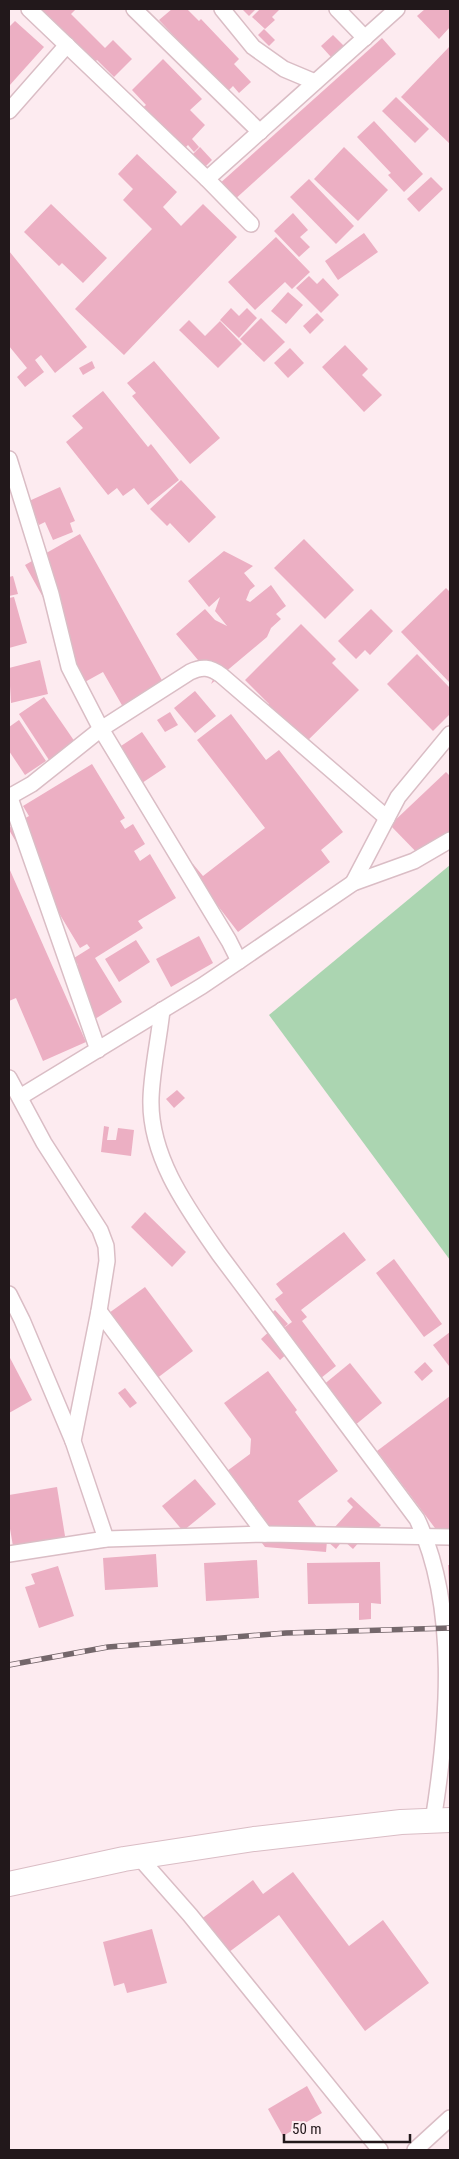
<svg xmlns="http://www.w3.org/2000/svg" width="459" height="2159" viewBox="0 0 459 2159" font-family="'Roboto Condensed',sans-serif">
	<rect width="100%" height="100%" fill="#fdebf0"/>
	<!-- green -->
	<path fill="#abd5b1" d="M450,865V1260L269,1015Z"/>
	<!-- building -->
	<g fill="#ecafc3">
		<path d="M33,9H76L71,14L105,48L113,40L132,59L114,77L97,60L91,66Z"/>
		<path d="M172,9H187L199,21L201,19L239,59L234,64L251,82L239,93L233,86L227,92L159,20Z"/>
		<path d="M242,9H256L249,16Z"/>
		<path d="M260,9H280L272,17L275,20L265,29L252,17Z"/>
		<path d="M425,9H450V27L439,39L417,16Z"/>
		<path d="M15,21L44,47L9,86V27Z"/>
		<path d="M264,29L275,40L269,46L258,35Z"/>
		<path d="M333,35L344,46L331,57L321,46Z"/>
		<path d="M382,38L396,54L233,201L218,185Z"/>
		<path d="M450,46V144L401,97Z"/>
		<path d="M163,59L202,99L190,110L205,125L192,139L199,147L194,152L188,145L181,152L140,110L146,105L132,90Z"/>
		<path d="M396,97L429,129L415,143L382,111Z"/>
		<path d="M374,121L423,174L404,192L388,175L391,173L357,137Z"/>
		<path d="M200,147L212,160L202,170L190,157Z"/>
		<path d="M344,147L388,190L358,221L314,179Z"/>
		<path d="M137,154L177,192L163,207L181,226L203,204L237,237L124,355L75,309L152,229L123,200L133,189L118,174Z"/>
		<path d="M431,177L443,189L419,212L407,199Z"/>
		<path d="M309,179L354,226L336,244L290,197Z"/>
		<path d="M51,204L107,258L83,283L62,263L59,266L24,232Z"/>
		<path d="M293,213L308,230L300,237L310,247L299,257L274,231Z"/>
		<path d="M364,233L378,252L338,280L325,261Z"/>
		<path d="M276,237L310,272L292,289L285,282L255,310L228,282Z"/>
		<path d="M9,251L87,347L55,373L41,355L35,360L44,372L25,387L17,377L27,368L9,346Z"/>
		<path d="M309,276L317,284L323,278L339,295L321,313L296,288Z"/>
		<path d="M288,292L303,305L286,324L271,311Z"/>
		<path d="M231,308L239,316L247,308L257,318L239,338L220,320Z"/>
		<path d="M317,313L324,320L310,334L303,326Z"/>
		<path d="M261,318L285,342L264,362L240,339Z"/>
		<path d="M189,320L205,336L220,321L242,344L218,368L179,330Z"/>
		<path d="M345,345L368,369L362,375L382,395L364,412L322,367Z"/>
		<path d="M290,348L304,363L288,378L274,363Z"/>
		<path d="M92,361L95,368L83,375L79,368Z"/>
		<path d="M154,361L220,438L190,464L132,396L136,393L127,383Z"/>
		<path d="M103,391L148,447L151,444L179,480L148,505L134,488L123,496L117,488L108,495L66,442L83,428L72,416Z"/>
		<path d="M181,480L216,517L189,543L170,523L167,526L150,509Z"/>
		<path d="M60,487L75,521L70,523L73,532L53,540L45,522L39,525L29,501Z"/>
		<path d="M80,534L168,691L127,714L103,672L74,688L58,659L73,651L25,565Z"/>
		<path d="M304,539L354,590L325,619L274,568Z"/>
		<path d="M224,551L253,566L244,573L255,586L250,590L246,600L250,602L271,585L286,606L276,614L281,619L271,628L267,637L211,684L216,673L198,660L176,634L205,609L215,620L227,626L215,611L220,597L209,607L188,581Z"/>
		<path d="M13,576L18,594L9,596V577Z"/>
		<path d="M446,588L450,592V683L401,632Z"/>
		<path d="M14,597L27,643L9,648V598Z"/>
		<path d="M371,609L393,631L370,655L365,650L356,659L338,641Z"/>
		<path d="M301,624L336,659L332,663L359,690L299,749L262,712L269,704L245,680Z"/>
		<path d="M417,654L450,688V714L433,731L387,684Z"/>
		<path d="M40,660L48,694L11,703L9,668Z"/>
		<path d="M195,691L216,716L195,733L174,708Z"/>
		<path d="M44,697L75,742L49,760L19,714Z"/>
		<path d="M170,712L178,725L165,732L157,720Z"/>
		<path d="M231,714L266,760L279,750L343,832L321,850L330,862L238,932L188,867L193,864L203,876L265,828L197,740Z"/>
		<path d="M19,720L46,761L25,775L9,751V727Z"/>
		<path d="M142,732L166,767L136,787L112,752Z"/>
		<path d="M92,764L125,818L120,821L125,829L133,824L145,844L134,851L140,861L150,854L176,898L138,921L143,928L95,958L122,1002L95,1019L66,972L78,965L74,958L90,948L87,944L80,948L9,830V828L29,816L23,806Z"/>
		<path d="M446,772L450,776V839L426,862L390,825Z"/>
		<path d="M9,868L86,1042L43,1061L16,998L9,1001Z"/>
		<path d="M199,936L213,963L171,987L156,959Z"/>
		<path d="M136,940L150,962L119,982L105,959Z"/>
		<path d="M177,1090L185,1098L174,1108L166,1099Z"/>
		<path d="M104,1126L109,1127L107,1140H116L118,1128L134,1130L131,1156L101,1152Z"/>
		<path d="M145,1212L186,1252L172,1267L131,1227Z"/>
		<path d="M344,1232L366,1260L301,1310L307,1317L302,1321L336,1366L316,1382L292,1349L280,1360L261,1339L273,1328L265,1319L275,1310L288,1324L282,1329L292,1322L275,1299L283,1293L276,1284Z"/>
		<path d="M394,1259L442,1324L424,1337L376,1273Z"/>
		<path d="M145,1287L193,1351L148,1385L109,1313Z"/>
		<path d="M450,1332V1365L449,1366L433,1345Z"/>
		<path d="M9,1356L32,1400L9,1413Z"/>
		<path d="M425,1362L433,1371L422,1381L414,1372Z"/>
		<path d="M350,1363L382,1403L354,1426L322,1386Z"/>
		<path d="M268,1371L297,1410L295,1412L338,1471L298,1501L325,1538L353,1507L347,1501L351,1497L381,1525L364,1543L361,1540L353,1549L343,1540L336,1549L327,1541L326,1552L265,1547L225,1494L227,1471L250,1454L251,1439L224,1403Z"/>
		<path d="M125,1388L137,1403L130,1408L118,1393Z"/>
		<path d="M450,1396V1548L377,1451Z"/>
		<path d="M195,1479L216,1504L183,1531L162,1506Z"/>
		<path d="M57,1487L66,1542L14,1552L9,1523V1495Z"/>
		<path d="M156,1554L158,1587L105,1590L103,1558Z"/>
		<path d="M257,1560L259,1598L206,1601L204,1563Z"/>
		<path d="M380,1562L381,1604L371,1603V1619L359,1620V1603L308,1604L307,1563Z"/>
		<path d="M448,1565H450V1585H449Z"/>
		<path d="M58,1566L74,1616L39,1628L25,1587L35,1584L31,1574Z"/>
		<path d="M293,1872L349,1946L383,1920L429,1983L365,2031L279,1915L225,1955L200,1920L253,1880L263,1894Z"/>
		<path d="M152,1929L167,1983L127,1993L124,1983L114,1986L103,1942Z"/>
		<path d="M307,2086L322,2113L283,2136L268,2109Z"/>
	</g>
	<g fill="none" stroke-linecap="round" stroke-linejoin="round">
		<defs>
			<g id="street">
				<path d="M29,9L207,179L251,224"/>
				<path d="M134,9L260,132"/>
				<path d="M222,9L253,47L284,69L315,82"/>
				<path d="M337,9L365,38"/>
				<path d="M9,111L67,45"/>
				<path d="M207,179L397,9"/>
				<path d="M9,459L51,594L69,667L101,729L229,941L239,961L202,986L20,1097"/>
				<path d="M9,795L98,1050"/>
				<path d="M9,797L32,784L101,729L190,672C202,666 210,667 221,675L387,818"/>
				<path d="M353,883L398,797L450,734"/>
				<path d="M239,961L353,883L414,861L450,840"/>
				<path d="M162,1010C159,1039 152,1069 151,1098C149,1156 187,1208 219,1254L417,1519C459,1608 448,1727 433,1821"/>
				<path d="M9,1078L44,1143L100,1230L106,1246L107,1261L99,1311L73,1441L106,1539"/>
				<path d="M9,1294L22,1320L73,1441"/>
				<path d="M99,1311L265,1534"/>
				<path d="M9,1554L106,1539L265,1534L450,1537"/>
				<path d="M138,1856L190,1915L380,2150"/>
				<path d="M415,2150L450,2118"/>
			</g>
			<path id="primary" d="M9,1884L124,1859L254,1839L401,1822L450,1820"/>
		</defs>
		<!-- street casing -->
		<use href="#street" stroke="#dabdc5" stroke-width="18"/>
		<!-- primary casing -->
		<use href="#primary" stroke="#dabdc5" stroke-width="26"/>
		<!-- street -->
		<use href="#street" stroke="#fff" stroke-width="15"/>
		<!-- primary -->
		<use href="#primary" stroke="#fff" stroke-width="24"/>
		<defs>
			<path id="rail" d="M9,1665L108,1647L286,1633L450,1628"/>
		</defs>
		<!-- rail casing -->
		<use href="#rail" stroke="#74676b" stroke-width="5.5"/>
		<!-- rail -->
		<use href="#rail" stroke="#fdebf0" stroke-width="4" stroke-dasharray="11" stroke-linecap="butt"/>
	</g>
	<!-- border -->
	<rect width="459" height="2159" fill="none" stroke="#22181b" stroke-width="20"/>
	<!-- scale -->
	<path d="M284 2134v8h126v-8" fill="none" stroke="#22181b" stroke-width="2.5"/>
	<text x="292" y="2134" font-size="15" fill="#22181b" stroke="#fdebf0" stroke-width="4" paint-order="stroke">50 m</text>
</svg>
